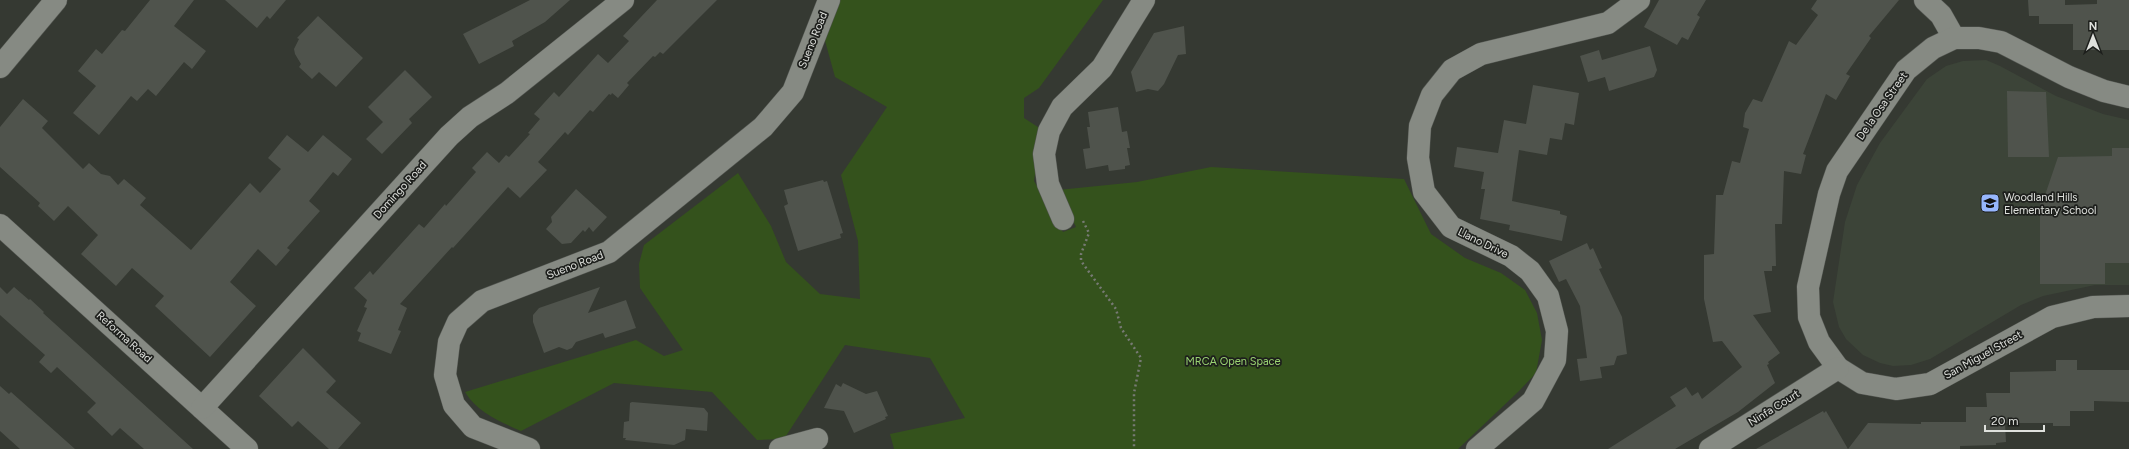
<svg xmlns="http://www.w3.org/2000/svg" width="2129" height="449" viewBox="0 0 2129 449" font-family="Figtree,sans-serif">
	<rect width="100%" height="100%" fill="#353932"/>
	<!-- built -->
	<path fill="#3c4438" d="M1986,60L2000,66L2056,96L2103,114L2129,120V285H2095L2043,296L2021,305L1930,359L1911,365L1893,366L1880,363L1863,355L1846,339L1839,327L1833,302L1845,222L1857,185L1880,143L1927,79L1946,66L1963,61Z"/>
	<!-- green -->
	<path fill="#34521c" d="M838,0H1103L1039,88L1024,98V118L1041,129L1034,181L1063,232L1076,227L1058,190L1137,182L1211,167L1404,179L1431,234L1465,258L1501,273L1525,290L1537,313L1542,340L1536,373L1519,391L1458,449H894L890,434L965,418L930,358L845,345L784,439L757,440L712,392L614,383L521,431C499,421 478,413 465,392L636,340L664,356L683,350L640,288L639,264L644,245L738,173L771,226L786,262L820,294L860,299L858,241L841,175L887,107L835,77L824,37Z"/>
	<!-- building -->
	<g fill="#4f534c">
		<path d="M150,0H194L174,26L206,51L192,69L184,62L156,96L148,89L137,101L131,96L99,135L73,113L96,86L78,71L96,49L102,54L122,30L125,31Z"/>
		<path d="M225,0H286L270,19L267,16L257,28Z"/>
		<path d="M530,0H570L545,22L512,41L514,46L479,64L463,34Z"/>
		<path d="M657,0H717L663,54L660,52L655,57L653,56L627,83L629,85L618,98L612,93L611,95L609,94L593,112L590,110L568,135L565,132L538,162L547,170L520,198L508,187L453,248L452,247L400,304L407,308L398,330L401,331L391,354L358,341L361,333L357,331L367,308L364,307L367,300L354,288L370,271L373,275L419,224L424,228L445,204L446,206L476,172L472,168L487,152L499,163L506,155L509,157L530,134L528,133L540,119L534,114L554,92L559,97L598,54L608,63L629,41L623,36Z"/>
		<path d="M1659,0H1706L1697,15L1700,17L1688,40L1682,37L1677,45L1644,27Z"/>
		<path d="M1817,0H1899L1869,36L1871,38L1846,74L1850,76L1836,100L1826,94L1803,154L1806,155L1801,174L1784,171L1782,224H1775L1776,266H1772V271H1764L1771,312L1753,315L1780,353L1768,362L1769,364L1767,365L1775,383L1738,412L1675,449H1608L1676,406L1670,397L1686,387L1692,396L1698,392L1702,399L1742,367L1722,341L1713,342L1704,299V255L1714,254L1716,195H1723L1732,161L1740,163L1749,129L1743,127L1745,113L1753,99L1762,102L1789,41L1796,45L1818,15L1811,9Z"/>
		<path d="M2028,0H2065V5L2097,4V0H2129V50H2073V24H2039V16H2029Z"/>
		<path d="M318,16L363,58L336,87L319,72L312,79L299,67L301,64L295,54L294,49L299,39L297,38Z"/>
		<path d="M1184,26L1186,54L1178,55L1164,84L1158,91L1148,89L1136,92L1131,72L1154,33Z"/>
		<path d="M1650,46L1657,70L1654,77L1609,91L1605,77L1588,82L1580,56L1599,50L1602,60Z"/>
		<path d="M405,70L432,97L409,119L412,123L382,154L366,139L383,122L368,107Z"/>
		<path d="M1533,85L1579,93L1574,125L1565,123L1562,140L1550,138L1547,155L1519,150L1512,201L1560,211V214L1567,216L1562,241L1509,230L1510,225L1480,219L1485,189H1481L1484,172L1454,167L1457,147L1498,153L1504,120L1526,124Z"/>
		<path d="M2007,91L2046,92L2049,157H2008Z"/>
		<path d="M23,99L48,121L42,128L83,169L89,163L101,174L110,176L118,185L124,179L146,198L140,205L191,250L250,183L260,193L281,169L268,158L287,135L308,152L323,135L352,159L338,176L333,172L309,201L320,211L287,248L290,250L276,266L258,249L230,282L256,306L210,357L155,306L164,296L132,268L116,286L81,254L98,235L68,206L54,221L38,206L40,203L0,167V127Z"/>
		<path d="M1118,107L1122,132L1127,131L1130,148H1127L1130,165L1125,166V169L1109,171L1108,165L1086,169L1083,149L1090,148L1087,127H1090L1088,112Z"/>
		<path d="M2112,148H2129V263H2105V284H2040V200L2043,201L2058,157L2112,156Z"/>
		<path d="M823,180L824,182L827,181L843,233L840,234L841,238L798,251L784,206L788,204L784,190Z"/>
		<path d="M576,189L607,217L593,232L589,227L585,232L583,230L571,243L562,244L546,229L552,222L551,217Z"/>
		<path d="M1587,243L1590,250L1593,248L1602,268L1599,269L1622,317L1627,354L1617,356L1614,365L1600,367L1602,378L1580,381L1577,359L1587,358L1580,306L1566,279L1559,282L1549,261Z"/>
		<path d="M0,287L7,294L14,287L29,300L30,299L44,312L43,313L193,449H144L120,428L112,436L87,412L96,403L57,367L51,373L39,362L45,355L0,315Z"/>
		<path d="M600,287L588,313L626,300L636,328L605,338L603,333L576,342L572,348L567,350L559,347L544,353L533,322V315L539,308Z"/>
		<path d="M303,348L336,381L326,392L361,423L338,449H329L298,421L292,427L259,396Z"/>
		<path d="M2056,360H2077V370H2129V402L2094,401V411H2070V426H2053V423H2005L2006,442L1996,443V445L1960,446V449H1756L1823,411L1824,413L1826,411L1848,449L1868,423L1921,424V422H1966V407H1987L1986,393H2010V372L2056,371Z"/>
		<path d="M843,383L866,394L877,391L888,416L885,417L886,419L854,433L844,411L824,408L836,384L841,387Z"/>
		<path d="M0,386L9,394L11,392L75,449H20L0,431Z"/>
		<path d="M632,402L704,408L708,413L707,431L686,429L685,440L674,445L625,440L626,438H623L624,422L629,421L630,403Z"/>
	</g>
	<g fill="none" stroke-linecap="round" stroke-linejoin="round">
		<defs>
			<g id="minor">
				<path d="M1925,0L1941,15L1954,38"/>
				<path d="M0,67L56,0"/>
				<path d="M2129,97L2104,91L2069,77L2001,42L1979,38H1954L1933,48L1906,70L1837,171L1829,194L1808,287L1809,317L1819,342L1838,368L1862,383L1896,389L1930,384L2052,317L2093,307L2129,306"/>
				<path d="M1063,219L1048,184L1044,154L1049,131L1062,107L1102,68L1144,0"/>
				<path d="M0,225L247,449"/>
				<path d="M202,408L449,136L470,117L507,93L623,0"/>
				<path d="M529,449L473,427L454,405L445,375L449,342L458,322L482,301L609,252L763,127L793,92L829,0"/>
				<path d="M780,449L817,439"/>
				<path d="M1477,449L1533,401L1555,360L1557,331L1548,296L1530,271L1511,256L1451,227L1424,192L1418,158L1420,126L1432,95L1452,70L1481,54L1608,23L1639,0"/>
				<path d="M1710,449L1838,368"/>
			</g>
		</defs>
		<!-- minor casing -->
		<use href="#minor" stroke="#535651" stroke-width="23"/>
		<!-- path -->
		<path stroke="#777a74" stroke-width="2.5" stroke-dasharray="2 3" stroke-linecap="butt" d="M1083,221L1089,233L1081,254V261L1116,309L1121,328L1141,358L1134,393V449"/>
		<!-- minor -->
		<use href="#minor" stroke="#868a83" stroke-width="22"/>
	</g>
	<!-- icons -->
	<defs>
		<symbol id="school-square" viewBox="-11 -11 22 22"><rect x="-9" y="-9" width="18" height="18" rx="4" fill="#96b6fd" stroke="#1d1f1c"/><path d="M0-5L7-2L0 1L-7-2ZM-4 1L0 2.5L4 1V4Q0 6-4 4Z" fill="#111"/></symbol>
	</defs>
	<g fill-rule="evenodd">
		<use href="#school-square" x="1979" y="192" width="22" height="22"/>
	</g>
	<g text-anchor="middle" dominant-baseline="central" stroke-width="3.5" stroke-linejoin="round" paint-order="stroke">
		<!-- street labels -->
		<g font-size="11" fill="#dfe1dd" stroke="#1d1f1c">
			<text transform="translate(813 40) rotate(-68)">Sueno Road</text>
			<text transform="translate(1882 106) rotate(-55)">De la Osa Street</text>
			<text transform="translate(400 190) rotate(-48)">Domingo Road</text>
			<text transform="translate(1483 243) rotate(26)">Llano Drive</text>
			<text transform="translate(575 265) rotate(-21)">Sueno Road</text>
			<text transform="translate(124 337) rotate(42)">Reforma Road</text>
			<text transform="translate(1983 355) rotate(-29)">San Miguel Street</text>
			<text transform="translate(1774 408) rotate(-32)">Ninfa Court</text>
		</g>
		<!-- poi labels -->
		<g font-size="11" fill="#dfe1dd" stroke="#1d1f1c" text-anchor="start">
			<text x="2004" y="197">Woodland Hills<tspan x="2004" dy="13">Elementary School</tspan></text>
		</g>
		<!-- park labels -->
		<g font-size="11" fill="#9ad372" stroke="#1d1f1c">
			<text x="1233" y="361">MRCA Open Space</text>
		</g>
	</g>
	<!-- north arrow -->
	<g transform="translate(2093 36)" stroke="#1d1f1c" stroke-width="3" paint-order="stroke">
	<path d="M0-3L7 15L0 10L-7 15Z" fill="#dfe1dd"/>
	<text y="-6" font-size="11" font-weight="bold" text-anchor="middle" fill="#dfe1dd">N</text>
	</g>
	<!-- scale -->
	<path d="M1985 425v6h59v-6" fill="none" stroke="#dfe1dd" stroke-width="2"/>
	<text x="1991" y="425" font-size="12" fill="#dfe1dd" stroke="#1d1f1c" stroke-width="3" paint-order="stroke">20 m</text>
</svg>
